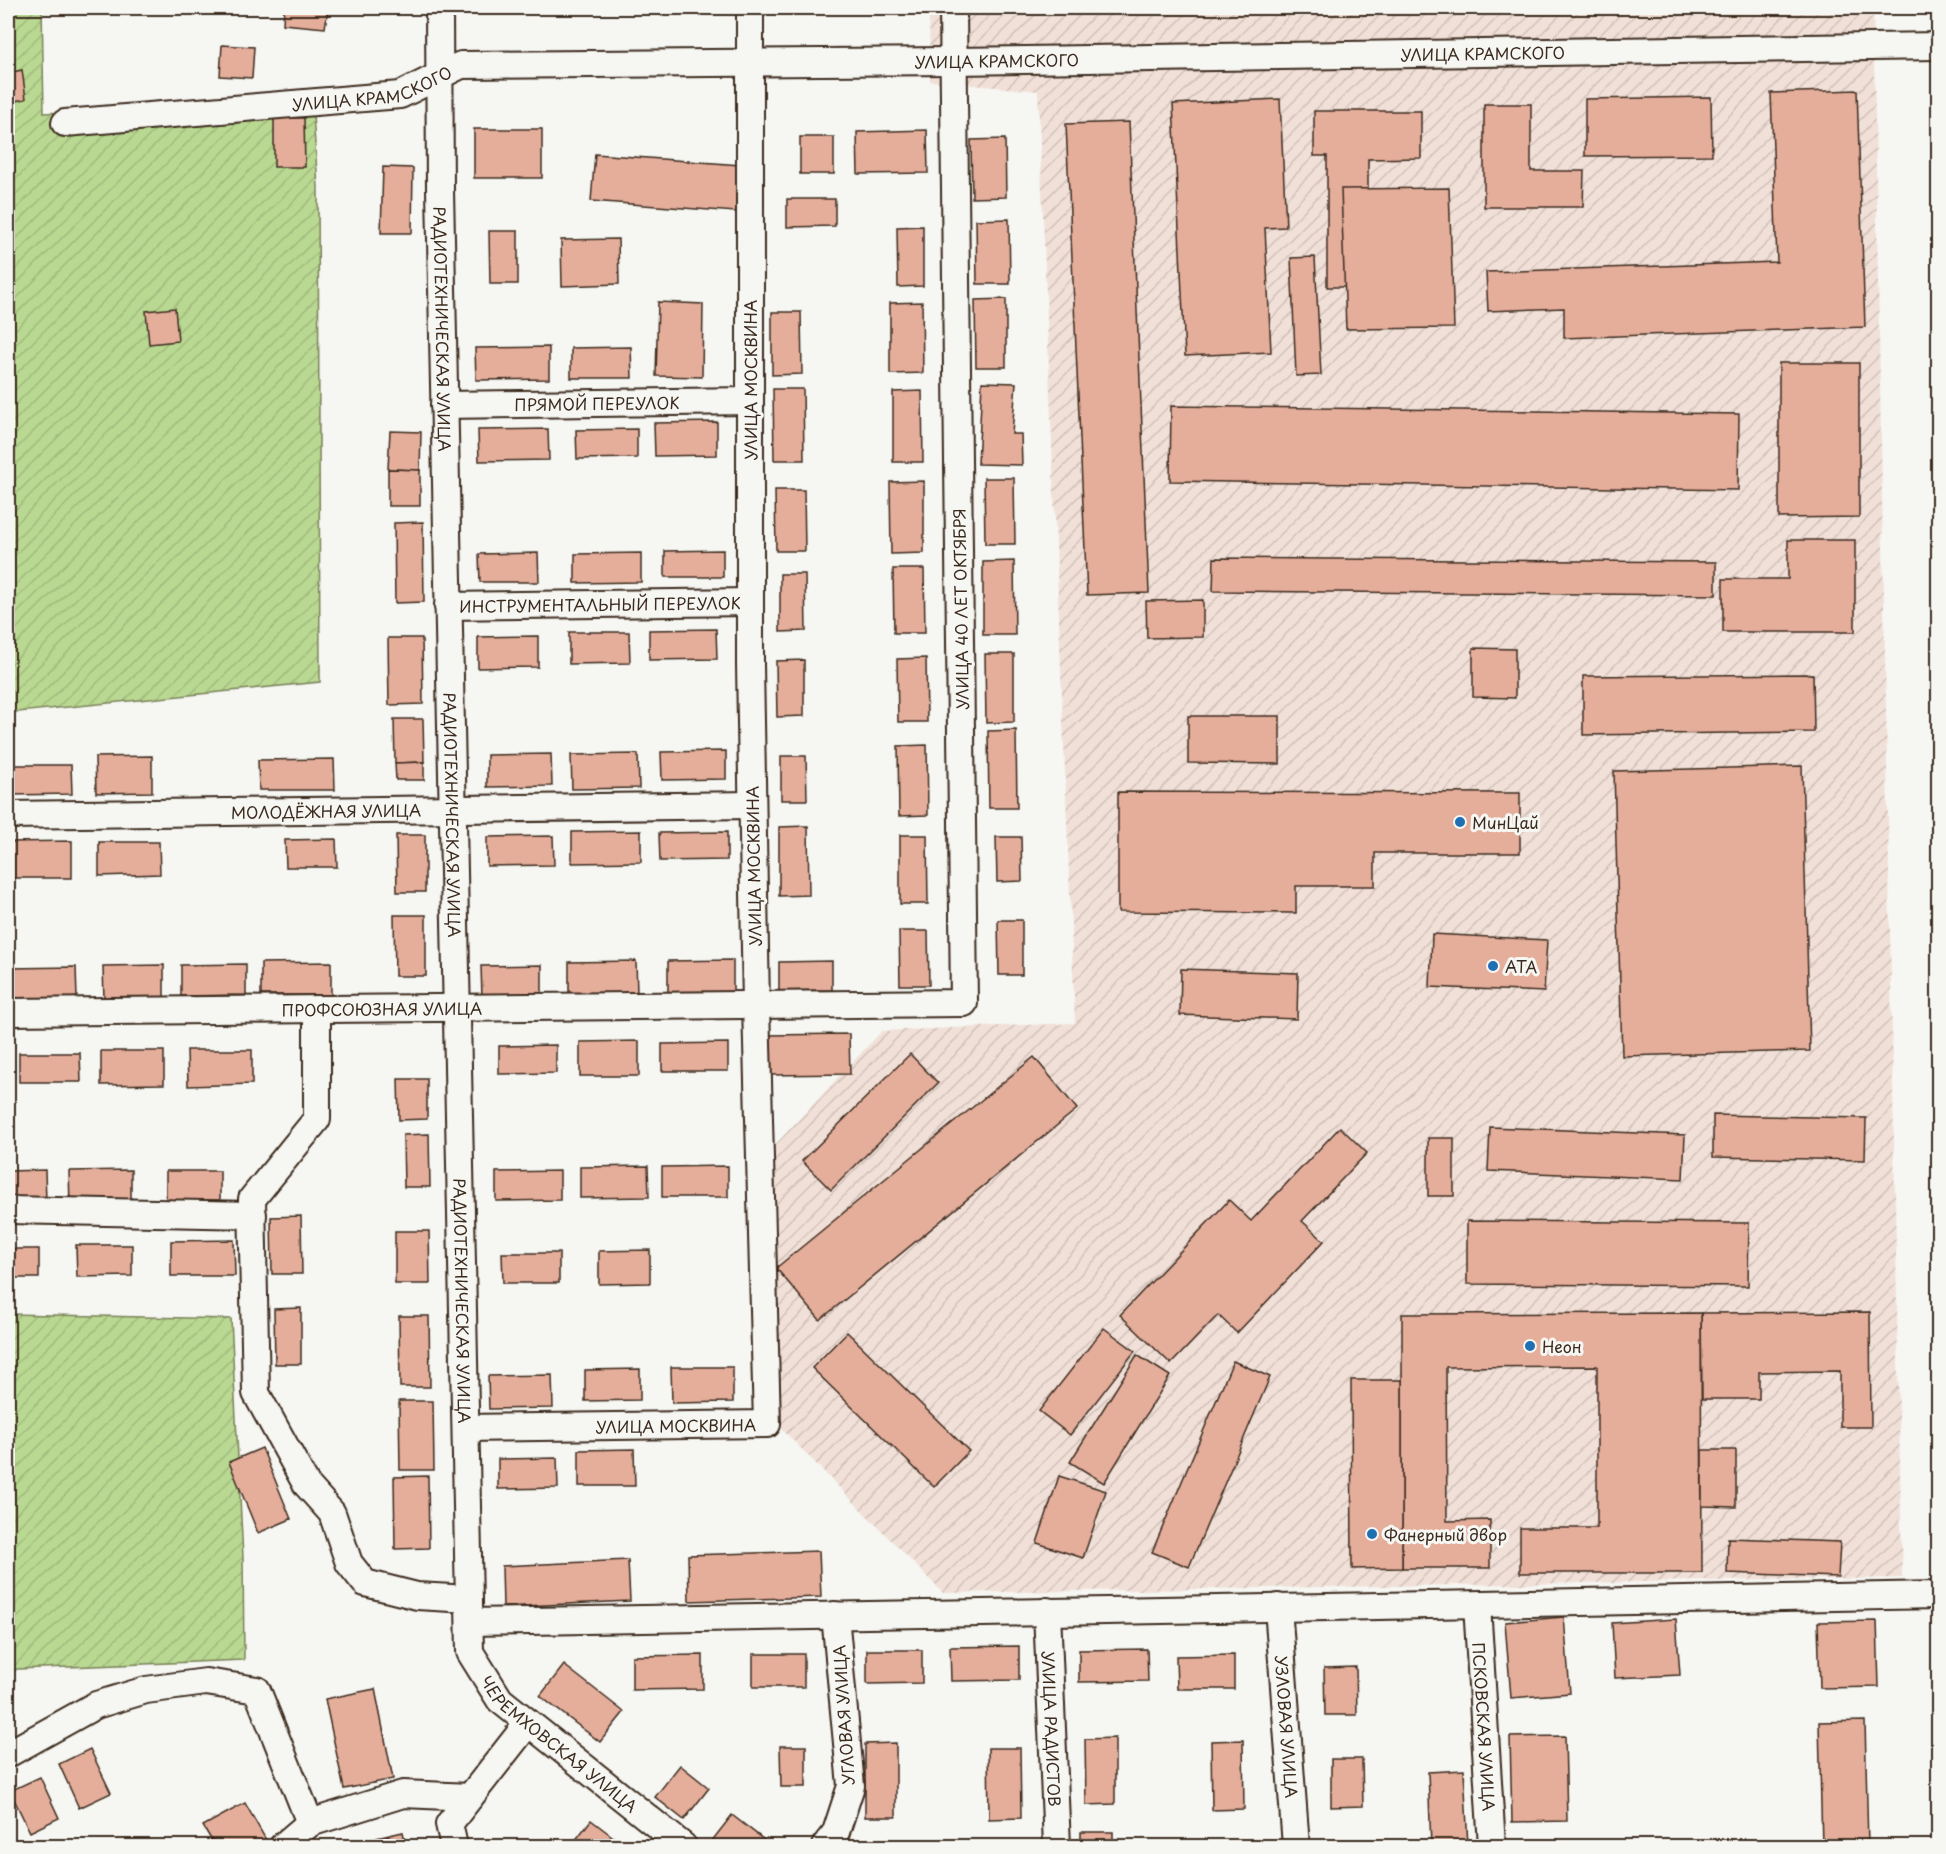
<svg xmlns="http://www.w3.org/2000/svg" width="1946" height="1854" viewBox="0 0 1946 1854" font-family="'Playpen Sans',sans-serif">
	<defs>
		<pattern id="industrial-furrows" width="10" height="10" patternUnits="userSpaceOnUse" patternTransform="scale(1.5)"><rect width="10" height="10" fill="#f1e0d8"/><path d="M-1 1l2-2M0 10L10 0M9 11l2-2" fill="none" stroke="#d0c0b9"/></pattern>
		<pattern id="garden-furrows" width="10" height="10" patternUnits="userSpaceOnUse" patternTransform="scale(1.5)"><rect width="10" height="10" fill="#b9d891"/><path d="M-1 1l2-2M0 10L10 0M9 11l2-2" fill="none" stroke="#a0ba7d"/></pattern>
	</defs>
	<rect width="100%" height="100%" fill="#f6f6f2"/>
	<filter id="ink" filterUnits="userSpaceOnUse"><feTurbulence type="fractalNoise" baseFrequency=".0167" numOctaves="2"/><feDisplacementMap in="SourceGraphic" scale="12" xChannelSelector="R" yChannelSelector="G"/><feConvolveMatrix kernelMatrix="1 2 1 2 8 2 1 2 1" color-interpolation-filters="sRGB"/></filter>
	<g filter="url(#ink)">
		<!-- industrial -->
		<path fill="url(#industrial-furrows)" d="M929,8H1873L1902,1578L943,1593L770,1417L757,1164L882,1031L1075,1023L1038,91L930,81Z"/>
		<!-- garden -->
		<g fill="url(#garden-furrows)" stroke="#7a8158" stroke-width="1.5">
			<path d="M8,8H42L44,113L312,101L318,187L320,682L8,713Z"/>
			<path d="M8,1314L231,1319L243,1558L244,1660L17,1669L8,1674Z"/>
		</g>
		<!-- building -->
		<g fill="#e5ae9b" stroke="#3b2a1e" stroke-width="1.5">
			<path d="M180,8H222L221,12Z"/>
			<path d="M284,8H328L325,28L283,24Z"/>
			<path d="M222,45L254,47L252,78L220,76Z"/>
			<path d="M22,70L26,99L8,102V73Z"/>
			<path d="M1857,90L1865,327L1564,338V308L1488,311L1486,272L1777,262L1771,93Z"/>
			<path d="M1711,97L1712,155L1585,156V99Z"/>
			<path d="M1280,99L1286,227L1265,228L1271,352L1185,356L1173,104Z"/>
			<path d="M1484,104H1531V171H1584L1583,207H1484Z"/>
			<path d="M1314,111H1421V158L1368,159V287H1327V156H1314Z"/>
			<path d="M274,118H304L305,167H274Z"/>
			<path d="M1129,122L1149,593L1087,595L1066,124Z"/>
			<rect x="474" y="129" width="68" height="49"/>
			<path d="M927,130L928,173L858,174L857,132Z"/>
			<rect x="800" y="137" width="34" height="37"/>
			<path d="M1005,139L1006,197L972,198L971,140Z"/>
			<path d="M595,154L740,165L736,212L591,201Z"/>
			<path d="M383,167L413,168L412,233H381Z"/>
			<path d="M1449,188L1454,328L1346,329L1341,189Z"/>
			<path d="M787,199H835V226L787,227Z"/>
			<path d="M1009,219L1010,284H977L976,220Z"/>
			<path d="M923,226V286L898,287L897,227Z"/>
			<path d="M489,231H518V284H490Z"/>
			<path d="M618,239L619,284L562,286L561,240Z"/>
			<path d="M1315,257L1321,375L1296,376L1291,258Z"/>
			<path d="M1006,299V367H976L975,300Z"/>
			<path d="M658,302L703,304L702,377L656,376Z"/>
			<path d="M922,302L923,373L890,374V303Z"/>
			<path d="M175,308L178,341L149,344L146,311Z"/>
			<path d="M772,312H801L802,374L772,375Z"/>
			<path d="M549,347V379L476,380L475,348Z"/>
			<path d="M631,347L632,378H571V348Z"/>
			<path d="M1779,363H1859V517L1779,518Z"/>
			<path d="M982,382L1016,383L1012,434H1021L1022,465L978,464Z"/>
			<path d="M773,389H803L804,460H774Z"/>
			<path d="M922,391L923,462H893V392Z"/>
			<path d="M1171,406L1739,414L1738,490L1170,481Z"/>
			<path d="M717,422V455L655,456L654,423Z"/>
			<path d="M548,429L549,460L479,461L478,430Z"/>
			<path d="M637,429V458L577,459L576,430Z"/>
			<path d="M390,431L421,432L420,470L388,469Z"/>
			<path d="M388,469L420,470V506H388Z"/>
			<path d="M984,478H1014L1015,544H985Z"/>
			<path d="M924,481V553L891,554L890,482Z"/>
			<path d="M775,490H804L805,551H776Z"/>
			<path d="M423,522L424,602L395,603L394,523Z"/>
			<path d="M1788,540H1855V632H1723V579H1788Z"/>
			<path d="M723,550V577H665V551Z"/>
			<path d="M538,553L539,582H480L479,554Z"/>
			<path d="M641,553V582L575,583V554Z"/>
			<path d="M1214,558L1716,562V595L1213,591Z"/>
			<path d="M1014,561L1015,635H983V562Z"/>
			<path d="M893,569H924L925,633H894Z"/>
			<path d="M780,574H805L806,631L780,632Z"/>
			<path d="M1203,600V637L1147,638L1146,601Z"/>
			<path d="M716,629L717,659L649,660V630Z"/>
			<path d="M569,632H629L630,663L569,664Z"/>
			<path d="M538,636V667L478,668V637Z"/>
			<path d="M388,638H422L423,704L389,705Z"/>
			<path d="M1473,648L1515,649V698L1473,697Z"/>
			<path d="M985,654H1014V722L986,723Z"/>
			<path d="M926,658L927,722H898L897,659Z"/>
			<path d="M804,660V716L777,717L776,661Z"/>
			<path d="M1813,674L1814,732L1583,735V676Z"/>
			<path d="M1188,716H1280V764L1188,763Z"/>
			<path d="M394,719H423L424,762L395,763Z"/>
			<path d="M1016,730L1017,808H989L988,731Z"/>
			<path d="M927,745L928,815L899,816L898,746Z"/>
			<path d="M726,751V779L662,780L661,752Z"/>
			<path d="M551,754L552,786L487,787V755Z"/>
			<path d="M638,754L639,788L572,789L571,755Z"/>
			<path d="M152,756V792L96,793L95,757Z"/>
			<path d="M781,756H806L807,800H781Z"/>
			<path d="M334,759L335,790H259L258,760Z"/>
			<path d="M424,762V780H396L395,763Z"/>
			<path d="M8,765H71L72,794L8,795Z"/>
			<path d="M1802,766L1810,1051L1622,1056L1614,771Z"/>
			<path d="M1118,792L1520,793V853H1375V886H1296V913L1118,912Z"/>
			<path d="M808,826L809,895L779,896V827Z"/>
			<path d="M641,831V862L572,863V832Z"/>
			<path d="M727,832V860L660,861L659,833Z"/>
			<path d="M396,835H425V892H397Z"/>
			<path d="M900,835H927L928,904H900Z"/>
			<path d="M553,836L554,865L487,866V837Z"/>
			<path d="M996,837H1021L1022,881L997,882Z"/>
			<path d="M336,839L337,867H286L285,840Z"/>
			<path d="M72,841V878H9V842Z"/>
			<path d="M99,842H159L160,874L99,876Z"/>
			<path d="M394,915H426V976H395Z"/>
			<path d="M998,920H1022V975H999Z"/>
			<path d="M899,931H928L929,985H900Z"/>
			<path d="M1432,934L1547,940L1544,992L1430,987Z"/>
			<path d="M733,960V992L668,993V961Z"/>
			<path d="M636,961L637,993L569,994V962Z"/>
			<path d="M832,961V990L779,991V962Z"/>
			<path d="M331,962V995H261V963Z"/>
			<path d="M246,964V995L181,996V965Z"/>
			<path d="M164,965V999L104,1000L103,966Z"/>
			<path d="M542,965V997L482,998L481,966Z"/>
			<path d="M76,967L77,999H8V968Z"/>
			<path d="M1181,969L1298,973L1297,1019L1180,1015Z"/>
			<path d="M849,1034L850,1074L768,1075V1035Z"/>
			<path d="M639,1041V1076H580V1042Z"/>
			<path d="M728,1043V1071H662V1044Z"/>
			<path d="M556,1045V1073L499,1074V1046Z"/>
			<path d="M187,1050H252V1084L188,1086Z"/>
			<path d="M101,1051H164V1084L101,1085Z"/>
			<path d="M19,1053H80L81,1082H19Z"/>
			<path d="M910,1054L938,1083L831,1190L802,1161Z"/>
			<path d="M1034,1057L1077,1109L820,1320L776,1268Z"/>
			<path d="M398,1079H427V1119L399,1120Z"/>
			<path d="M1713,1115L1866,1118L1865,1160L1713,1157Z"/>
			<path d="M1340,1127L1367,1153L1302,1221L1324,1241L1237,1333L1218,1315L1171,1364L1120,1315L1229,1200L1251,1221Z"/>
			<path d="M1490,1127L1685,1135L1683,1179L1488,1171Z"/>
			<path d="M429,1134L430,1187H404L403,1135Z"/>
			<rect x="1428" y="1138" width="26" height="58"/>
			<path d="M648,1166L649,1197L580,1198V1167Z"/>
			<path d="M728,1166V1197H662V1167Z"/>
			<path d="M45,1170L46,1202H8V1171Z"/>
			<path d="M131,1170V1203L70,1204L69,1171Z"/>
			<path d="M166,1171H220V1200L166,1201Z"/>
			<path d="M560,1171V1200L496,1201V1172Z"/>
			<path d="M301,1216L302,1274H272L271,1217Z"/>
			<path d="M1467,1221L1749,1223L1748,1286L1467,1284Z"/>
			<path d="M395,1231H429L430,1284H395Z"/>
			<path d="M234,1240L235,1276H171V1241Z"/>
			<path d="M76,1245H132V1276L77,1277Z"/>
			<rect x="8" y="1249" width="31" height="29"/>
			<path d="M650,1250V1283L599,1284V1251Z"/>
			<path d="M502,1253H559V1283H503Z"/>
			<path d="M301,1308V1364H275L274,1309Z"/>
			<path d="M1870,1312L1871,1427H1840V1371L1759,1372V1399H1702L1701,1313Z"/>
			<path d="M1701,1313L1702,1573H1520V1528H1597V1366L1446,1367L1447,1521L1490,1520V1568H1402V1314Z"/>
			<path d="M399,1316H429L430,1387H400Z"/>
			<path d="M1104,1328L1135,1351L1070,1435L1039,1411Z"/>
			<path d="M847,1332L969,1451L934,1487L812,1368Z"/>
			<path d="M1137,1355L1170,1376L1104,1483L1070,1462Z"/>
			<path d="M1233,1361L1270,1377L1189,1567L1152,1552Z"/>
			<path d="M671,1367H733V1402L672,1403Z"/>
			<path d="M640,1369V1400L585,1401V1370Z"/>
			<path d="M552,1375L553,1408L489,1409L488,1376Z"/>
			<path d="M1351,1380H1402V1568L1352,1569Z"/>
			<path d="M399,1401H433L434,1470H400Z"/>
			<path d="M262,1448L291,1519L258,1533L229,1462Z"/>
			<path d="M634,1449L635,1486H579V1450Z"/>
			<path d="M1702,1450H1736V1507L1702,1506Z"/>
			<path d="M557,1458L558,1488L498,1489V1459Z"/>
			<path d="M428,1476L429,1548L395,1549L394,1477Z"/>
			<path d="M1059,1476L1106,1491L1083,1558L1037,1543Z"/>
			<path d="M1728,1538L1840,1542L1838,1577L1727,1573Z"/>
			<path d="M819,1551L821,1597L689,1601L688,1555Z"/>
			<path d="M628,1560L630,1601L503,1607L502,1566Z"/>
			<path d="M1564,1617L1570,1693L1511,1698L1505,1622Z"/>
			<path d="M1676,1619L1680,1675L1615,1678L1612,1623Z"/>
			<path d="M1877,1621L1879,1687L1820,1688L1818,1622Z"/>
			<path d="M1019,1646V1680L951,1681L950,1647Z"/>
			<path d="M1147,1649L1148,1681L1079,1682V1650Z"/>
			<path d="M867,1650H922V1683L867,1684Z"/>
			<rect x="753" y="1654" width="51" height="33"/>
			<path d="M703,1655V1689L632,1690V1656Z"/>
			<path d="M1234,1655V1689H1177L1176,1656Z"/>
			<path d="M564,1665L624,1712L600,1742L540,1696Z"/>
			<path d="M1356,1667L1357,1715H1325L1324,1668Z"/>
			<path d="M375,1689L393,1779L344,1789L325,1699Z"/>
			<path d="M1865,1721L1868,1846H1822L1819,1722Z"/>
			<path d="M1565,1736L1567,1821L1512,1822L1510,1737Z"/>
			<path d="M1115,1738V1804L1086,1805L1085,1739Z"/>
			<path d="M1243,1740L1244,1809L1212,1810L1211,1741Z"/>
			<path d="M896,1743V1817H865V1744Z"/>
			<path d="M780,1746H806V1787H781Z"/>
			<path d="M988,1748H1020L1021,1818L989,1819Z"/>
			<path d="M90,1749L111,1793L79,1808L59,1764Z"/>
			<path d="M1331,1759H1362L1363,1806L1331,1807Z"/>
			<path d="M680,1765L709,1788L684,1820L655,1797Z"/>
			<path d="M1464,1770L1468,1846H1431L1428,1772Z"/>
			<path d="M40,1777L59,1818L30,1832L10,1791Z"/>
			<path d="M245,1803L266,1840L254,1846H215L203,1826Z"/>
			<path d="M732,1815L772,1846H717L711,1842Z"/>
			<path d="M591,1820L625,1846H571Z"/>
			<path d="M403,1832L406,1846H378L376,1838Z"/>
			<rect x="1081" y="1832" width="32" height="14"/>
		</g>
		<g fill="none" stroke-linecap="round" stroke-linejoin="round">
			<defs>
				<g id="minor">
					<path id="s1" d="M439,8L440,190L470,1652L500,1700L683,1846"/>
					<path id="s2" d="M65,123L400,95L461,65L954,61L1938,46"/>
					<path id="s3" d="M444,405L750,401"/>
					<path id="s4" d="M448,606L750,602"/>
					<path id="s5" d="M8,815L752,805"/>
					<path d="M317,1009V1119L252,1199L256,1393L306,1484L332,1513L349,1563L365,1583L417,1596L469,1599"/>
					<path id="s6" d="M8,1012L964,1003L953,8"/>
					<path d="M8,1210L253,1215"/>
					<path id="s7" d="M466,1428L767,1424L756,1005L750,665V8"/>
					<path id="s8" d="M1477,1605L1492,1846"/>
					<path id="s9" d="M1278,1607L1296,1846"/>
					<path id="s10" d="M1047,1611L1057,1846"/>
					<path d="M470,1622C959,1613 1449,1606 1938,1595"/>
					<path d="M8,1754L96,1705L146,1690L206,1682L257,1690L310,1823"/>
					<path d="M283,1846L310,1823L403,1794L470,1797"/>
					<path d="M454,1846L449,1824L528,1723"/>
					<path d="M825,1846L836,1832L851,1786L835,1615"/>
				</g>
			</defs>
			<!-- minor casing -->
			<use href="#minor" stroke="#3b2a1e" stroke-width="30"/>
			<!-- minor -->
			<use href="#minor" stroke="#f6f6f2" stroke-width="26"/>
		</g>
	</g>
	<!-- markers -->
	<g fill="#1f6fb2" stroke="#f6f6f2" stroke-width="2">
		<circle cx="1460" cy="822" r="6"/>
		<circle cx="1493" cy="966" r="6"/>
		<circle cx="1530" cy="1346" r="6"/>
		<circle cx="1372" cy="1534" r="6"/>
	</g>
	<g text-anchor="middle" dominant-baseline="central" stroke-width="6" stroke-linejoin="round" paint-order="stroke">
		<!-- street labels -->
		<g font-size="16" fill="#3b2a1e" stroke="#f6f6f2">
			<text stroke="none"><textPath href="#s2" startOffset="1426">УЛИЦА КРАМСКОГО</textPath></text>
			<text stroke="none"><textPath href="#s2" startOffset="940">УЛИЦА КРАМСКОГО</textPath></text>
			<text stroke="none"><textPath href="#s2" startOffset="310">УЛИЦА КРАМСКОГО</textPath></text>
			<text stroke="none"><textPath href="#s1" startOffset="321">РАДИОТЕХНИЧЕСКАЯ УЛИЦА</textPath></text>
			<text transform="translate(750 380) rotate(-90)">УЛИЦА МОСКВИНА</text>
			<text stroke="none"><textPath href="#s3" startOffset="153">ПРЯМОЙ ПЕРЕУЛОК</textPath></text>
			<text stroke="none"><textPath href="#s4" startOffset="152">ИНСТРУМЕНТАЛЬНЫЙ ПЕРЕУЛОК</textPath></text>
			<text transform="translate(960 609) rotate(-91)">УЛИЦА 40 ЛЕТ ОКТЯБРЯ</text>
			<text stroke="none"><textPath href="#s5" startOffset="318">МОЛОДЁЖНАЯ УЛИЦА</textPath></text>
			<text stroke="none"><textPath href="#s1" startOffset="807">РАДИОТЕХНИЧЕСКАЯ УЛИЦА</textPath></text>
			<text transform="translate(753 866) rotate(-91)">УЛИЦА МОСКВИНА</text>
			<text stroke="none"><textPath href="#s6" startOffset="374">ПРОФСОЮЗНАЯ УЛИЦА</textPath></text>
			<text stroke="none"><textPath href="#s1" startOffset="1293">РАДИОТЕХНИЧЕСКАЯ УЛИЦА</textPath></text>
			<text stroke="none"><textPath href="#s7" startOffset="210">УЛИЦА МОСКВИНА</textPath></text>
			<text transform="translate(843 1715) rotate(-94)">УГЛОВАЯ УЛИЦА</text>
			<text stroke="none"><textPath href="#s8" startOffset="122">ПСКОВСКАЯ УЛИЦА</textPath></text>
			<text stroke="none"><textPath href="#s9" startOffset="120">УЗЛОВАЯ УЛИЦА</textPath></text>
			<text stroke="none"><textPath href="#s10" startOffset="118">УЛИЦА РАДИСТОВ</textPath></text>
			<text stroke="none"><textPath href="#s1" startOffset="1774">ЧЕРЕМХОВСКАЯ УЛИЦА</textPath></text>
		</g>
		<!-- poi labels -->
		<g font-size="16" fill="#3b2a1e" stroke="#f6f6f2" text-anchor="start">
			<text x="1472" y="822">МинЦай</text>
			<text x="1505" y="966">АТА</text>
			<text x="1542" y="1346">Неон</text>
			<text x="1384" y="1534">Фанерный двор</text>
		</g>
	</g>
	<!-- margin -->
	<rect width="1946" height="1854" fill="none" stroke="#f6f6f2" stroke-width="30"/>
	<rect x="15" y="15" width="1916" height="1824" fill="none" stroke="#3b2a1e" stroke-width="2" filter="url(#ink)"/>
</svg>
